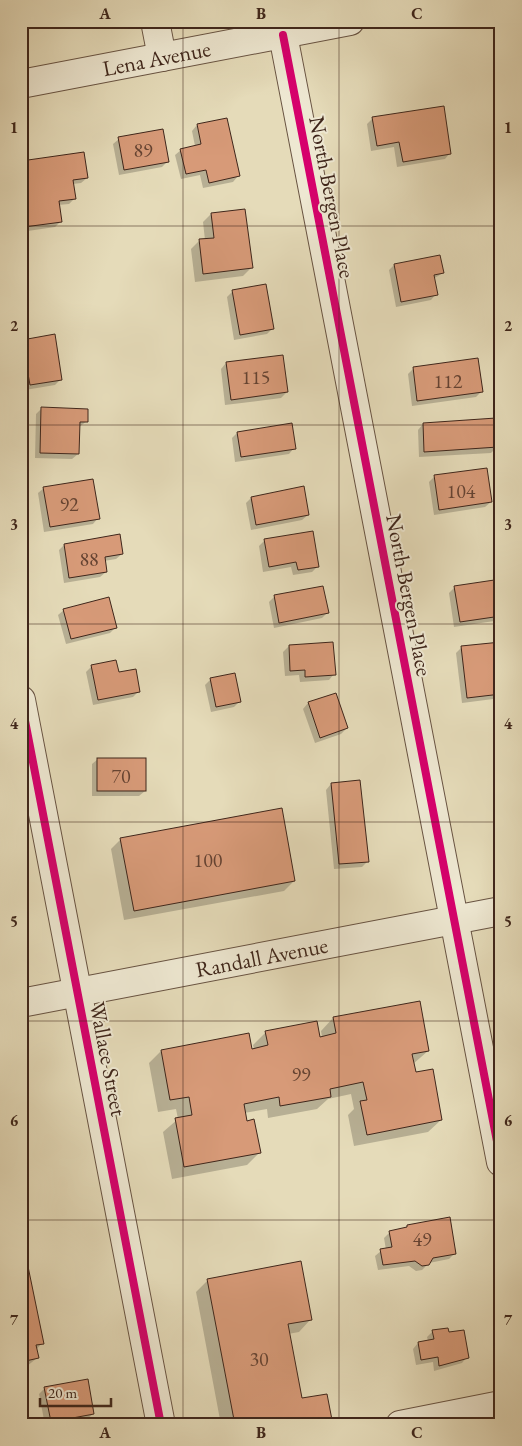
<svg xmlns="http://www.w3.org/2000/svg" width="522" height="1446" viewBox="0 0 522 1446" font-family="'EB Garamond',serif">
	<rect width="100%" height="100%" fill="#e5dbb9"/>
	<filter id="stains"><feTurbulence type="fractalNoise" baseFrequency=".004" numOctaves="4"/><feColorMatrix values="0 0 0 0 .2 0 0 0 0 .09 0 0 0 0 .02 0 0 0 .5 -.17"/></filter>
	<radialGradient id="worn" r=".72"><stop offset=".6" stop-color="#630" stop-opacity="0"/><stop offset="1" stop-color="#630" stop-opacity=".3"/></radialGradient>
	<!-- shadow -->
	<g fill="#0003">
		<path d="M443,107L450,153L445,159L397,167L394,147L371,151L367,124L372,119Z"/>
		<path d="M197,125L238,176L233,182L203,188L200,175L181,179L175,155L181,150L195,146L192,131Z"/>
		<path d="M119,139L168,161L162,167L119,175L113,144Z"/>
		<path d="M21,162L87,178L81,183L73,184L75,198L69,204L58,205L60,222L55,227L21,232Z"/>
		<path d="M211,214L251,268L243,276L195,282L191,249L199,241L205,240L203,222Z"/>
		<path d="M394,265L443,273L433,279L436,294L431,300L396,307L389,270Z"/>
		<path d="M232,292L272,329L267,334L234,340L227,297Z"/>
		<path d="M23,341L61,379L55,385L25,390L21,370Z"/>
		<path d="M226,363L287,392L281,398L225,405L221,369Z"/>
		<path d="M413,369L482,391L476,397L412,406L408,374Z"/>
		<path d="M42,408L87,421L79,427L78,454L72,459L35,458L36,414Z"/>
		<path d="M423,424L497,447L491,453L419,457L418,430Z"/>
		<path d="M237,433L294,448L289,454L235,462L232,438Z"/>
		<path d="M434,477L491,502L485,507L434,515L429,482Z"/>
		<path d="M44,488L98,518L93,524L44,532L38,493Z"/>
		<path d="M251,498L308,515L302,520L251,530L246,503Z"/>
		<path d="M265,540L318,566L312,572L293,575L291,567L263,572L259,546Z"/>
		<path d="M64,545L122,554L116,559L104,561L106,572L100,577L64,583L59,550Z"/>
		<path d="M501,580V620L454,627L449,593L455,587Z"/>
		<path d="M275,596L327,613L322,618L274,628L269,602Z"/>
		<path d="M64,610L116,627L110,633L66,644L58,615Z"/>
		<path d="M501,643V698L462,703L456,653L461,648Z"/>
		<path d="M289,646L334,674L329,680L300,682L299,675L285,676L283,652Z"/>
		<path d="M92,666L118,674L139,691L133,697L93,705L86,672Z"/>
		<path d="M211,679L239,702L234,707L211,712L205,685Z"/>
		<path d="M335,694L347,728L341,734L315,743L303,709L308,703Z"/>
		<path d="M501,722V744H500V723Z"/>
		<path d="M98,759L145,791L139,796H92V764Z"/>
		<path d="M331,784L368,861L362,867L334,869L326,790Z"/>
		<path d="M121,839L294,881L284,891L124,920L111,849Z"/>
		<path d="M419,1002L428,1051L413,1064L415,1074L441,1120L428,1132L354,1146L348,1115L354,1109L351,1094L328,1099L317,1109L268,1118L267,1109L244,1113L259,1153L247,1165L172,1179L163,1132L178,1119L176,1109L158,1112L149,1063L161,1051L251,1050L254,1049L253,1045L266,1032L319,1038L322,1037L321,1031L333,1018Z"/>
		<path d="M407,1226L455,1253L449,1259L429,1263L422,1270L416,1271L409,1266L378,1270L375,1256L381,1251L386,1250L384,1238L390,1232L404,1229Z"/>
		<path d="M21,1249L42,1343L36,1350L37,1358L21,1371Z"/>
		<path d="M208,1280L311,1319L299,1332L288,1334L301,1400L331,1425H221L196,1292Z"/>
		<path d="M433,1331L448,1334L467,1357L462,1363L434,1371L433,1362L416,1365L413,1349L418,1343L428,1341L427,1337Z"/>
		<path d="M45,1388L93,1414L87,1419L59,1425H45L39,1394Z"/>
	</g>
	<!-- building -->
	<g fill="#d79a78" stroke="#3f261b">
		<path d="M444,106L451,154L403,162L399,142L377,146L372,117Z"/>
		<path d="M227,118L240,176L209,183L206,170L186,174L180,149L201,144L197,124Z"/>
		<path d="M163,129L169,162L124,170L118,137Z"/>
		<path d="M84,152L88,178L73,180L76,199L59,201L62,222L24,227L21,207V161Z"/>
		<path d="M245,209L253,268L203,274L199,239L214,238L211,213Z"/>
		<path d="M440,255L444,273L434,275L438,295L401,302L394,264Z"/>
		<path d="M266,284L274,329L240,335L232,290Z"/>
		<path d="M55,334L62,380L30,385L22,340Z"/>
		<path d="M283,355L288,392L231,400L226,362Z"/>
		<path d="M478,358L483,392L417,401L413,367Z"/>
		<path d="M41,407L88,409V422H80L79,454L40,453Z"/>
		<path d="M496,418L498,447L424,452L423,423Z"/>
		<path d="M292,423L296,449L241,457L237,432Z"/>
		<path d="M487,468L492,502L439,510L434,475Z"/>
		<path d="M93,479L100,519L50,527L43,487Z"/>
		<path d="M304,486L309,515L256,525L251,497Z"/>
		<path d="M313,531L319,567L298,570L296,562L269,567L264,539Z"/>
		<path d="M120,534L123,554L105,557L107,572L69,578L64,544Z"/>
		<path d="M501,579V616L460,622L454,586Z"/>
		<path d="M323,586L329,613L279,623L274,595Z"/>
		<path d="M109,597L117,628L71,639L63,609Z"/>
		<path d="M333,642L336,675L305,677V670L290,671L289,645Z"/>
		<path d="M501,642V694L467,698L461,646Z"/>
		<path d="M116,660L119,672L136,669L140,692L98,700L91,665Z"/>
		<path d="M235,673L241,702L216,707L210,678Z"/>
		<path d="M336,693L348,728L320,738L308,702Z"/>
		<rect x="97" y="758" width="49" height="33"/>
		<path d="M360,780L369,862L339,864L331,783Z"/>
		<path d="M282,808L295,881L134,911L120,838Z"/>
		<path d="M420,1001L429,1051L412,1054L416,1072L433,1069L442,1120L367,1135L360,1101L367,1100L363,1082L330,1089L331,1097L280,1106L279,1097L244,1104L247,1121L254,1119L261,1153L184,1167L175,1118L192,1115L189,1097L170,1100L161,1050L249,1033L252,1049L268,1045L265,1031L317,1021L320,1037L336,1033L333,1017Z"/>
		<path d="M450,1217L456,1254L433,1258L429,1265L422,1266L415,1261L383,1265L380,1249L392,1247L389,1231L407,1227V1225Z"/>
		<path d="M24,1247L44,1344L36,1345L39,1358L21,1362V1248Z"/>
		<path d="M301,1261L312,1320L288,1324L302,1398L327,1394L333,1425H235L207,1279Z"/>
		<path d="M448,1328L449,1332L464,1330L469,1358L439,1366L438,1357L421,1360L418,1342L434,1339L432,1330Z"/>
		<path d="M88,1379L94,1414L51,1422L44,1387Z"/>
	</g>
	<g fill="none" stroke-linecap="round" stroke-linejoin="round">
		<defs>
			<g id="minor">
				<path d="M155,21L162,57"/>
				<path d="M283,35L501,1162"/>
				<path id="s1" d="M21,84L350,21"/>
				<path d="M21,700L161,1425"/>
				<path id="s2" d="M21,1003L501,911"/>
				<path d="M400,1425L501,1405"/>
			</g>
		</defs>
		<!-- minor casing -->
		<use href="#minor" stroke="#685342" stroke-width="30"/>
		<!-- minor -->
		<use href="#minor" stroke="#eee8d2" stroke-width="28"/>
		<defs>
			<g id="cycleway">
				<path d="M283,35L501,1162"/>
				<path d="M21,700L161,1425"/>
			</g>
		</defs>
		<!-- cycleway casing -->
		<use href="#cycleway" stroke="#eee8d2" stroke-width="11"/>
		<!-- cycleway -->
		<use href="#cycleway" stroke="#d6006c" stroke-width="8"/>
	</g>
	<!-- grid -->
	<path fill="none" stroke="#3f261b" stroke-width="1" stroke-opacity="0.55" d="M183,21V1425M339,21V1425M21,226H501M21,425H501M21,624H501M21,822H501M21,1021H501M21,1220H501"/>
	<g text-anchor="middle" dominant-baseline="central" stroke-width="4" stroke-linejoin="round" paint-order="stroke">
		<!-- number labels -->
		<g font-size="20" fill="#654332">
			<text x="143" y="150">89</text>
			<text x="256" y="377">115</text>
			<text x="448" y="381">112</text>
			<text x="461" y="491">104</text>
			<text x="69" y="504">92</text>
			<text x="89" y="559">88</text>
			<text x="121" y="776">70</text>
			<text x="208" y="860">100</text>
			<text x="301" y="1074">99</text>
			<text x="422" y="1239">49</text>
			<text x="259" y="1359">30</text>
		</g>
		<!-- street labels -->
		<g font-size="22" fill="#3f261b" stroke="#eee8d2">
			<text stroke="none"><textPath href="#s1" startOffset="138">Lena Avenue</textPath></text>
			<text transform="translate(332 197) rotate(79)">North Bergen Place</text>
			<text transform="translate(409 595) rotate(79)">North Bergen Place</text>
			<text stroke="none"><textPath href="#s2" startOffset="245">Randall Avenue</textPath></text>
			<text transform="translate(108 1059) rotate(79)">Wallace Street</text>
		</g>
	</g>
	<!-- margin -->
	<rect width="522" height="1446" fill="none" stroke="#e5dbb9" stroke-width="55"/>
	<!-- scale -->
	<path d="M40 1398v8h71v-8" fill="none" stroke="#3f261b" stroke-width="2.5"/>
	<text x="48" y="1398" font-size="15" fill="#3f261b" stroke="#eee8d2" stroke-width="4" paint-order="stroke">20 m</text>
	<rect x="28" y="28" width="466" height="1390" fill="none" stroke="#3f261b" stroke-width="2"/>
	<g font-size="16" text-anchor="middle" font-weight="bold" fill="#3f261b">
		<text x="105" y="19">A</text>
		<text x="261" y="19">B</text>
		<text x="417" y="19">C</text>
		<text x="14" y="133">1</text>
		<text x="508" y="133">1</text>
		<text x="14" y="331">2</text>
		<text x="508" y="331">2</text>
		<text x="14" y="530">3</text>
		<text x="508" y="530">3</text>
		<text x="14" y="729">4</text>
		<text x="508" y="729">4</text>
		<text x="14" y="927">5</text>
		<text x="508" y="927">5</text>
		<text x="14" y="1126">6</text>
		<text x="508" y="1126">6</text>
		<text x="14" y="1325">7</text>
		<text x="508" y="1325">7</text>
		<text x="105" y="1438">A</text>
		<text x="261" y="1438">B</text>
		<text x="417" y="1438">C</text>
	</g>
	<rect width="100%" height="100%" filter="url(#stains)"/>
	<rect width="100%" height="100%" fill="url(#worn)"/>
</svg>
